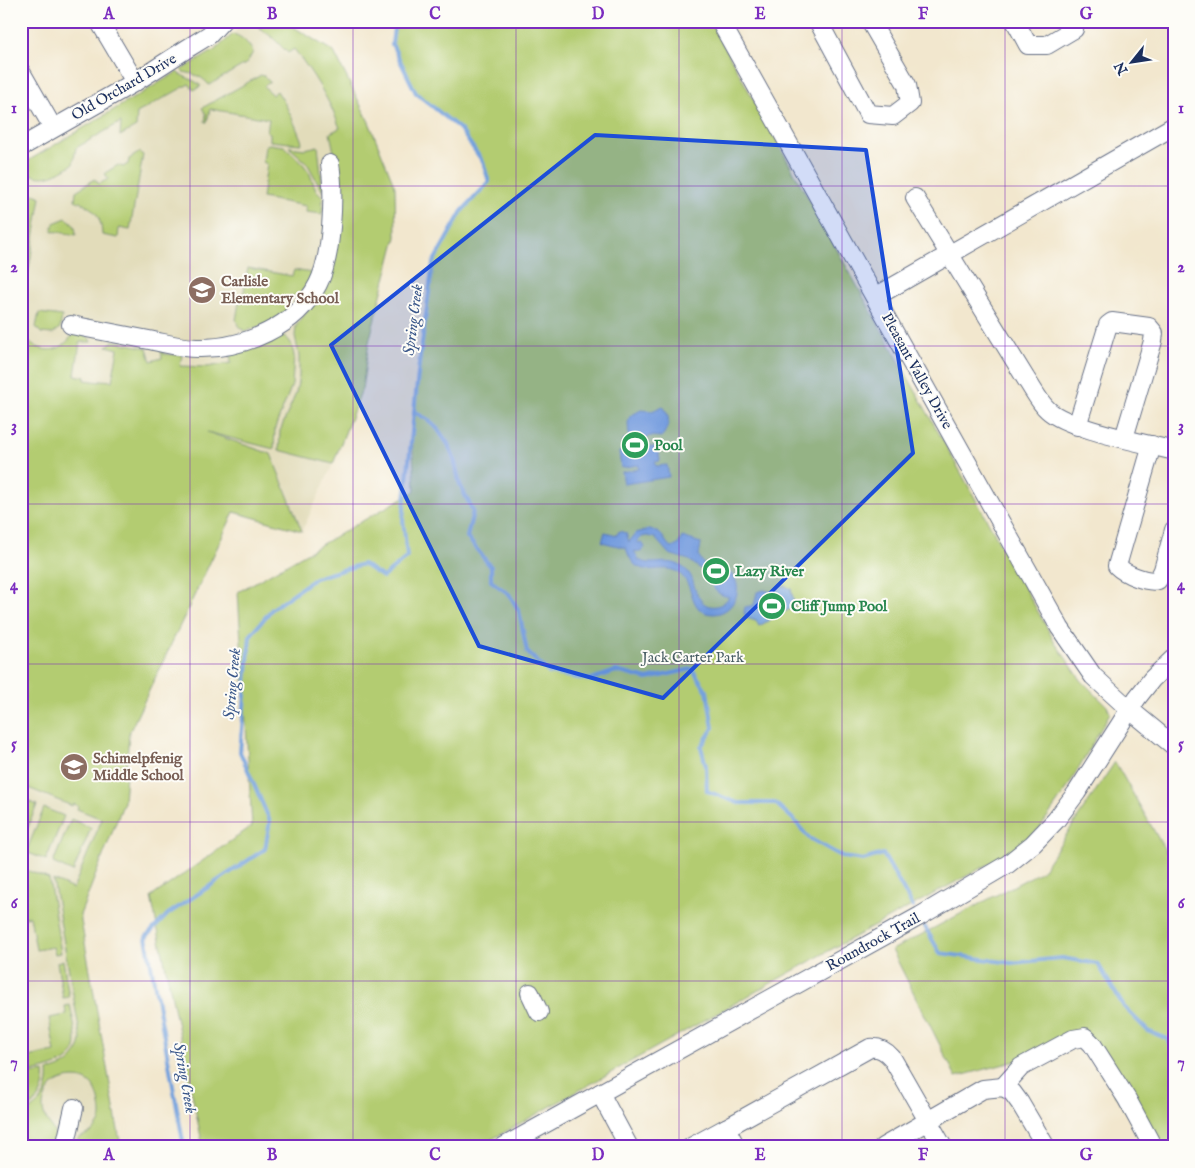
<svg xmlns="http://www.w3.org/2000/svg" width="1195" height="1168" viewBox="0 0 1195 1168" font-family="'IM FELL English',serif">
	<rect width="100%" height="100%" fill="#fdfcf7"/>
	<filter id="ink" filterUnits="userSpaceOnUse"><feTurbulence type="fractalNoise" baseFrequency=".02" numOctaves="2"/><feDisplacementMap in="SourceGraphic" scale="10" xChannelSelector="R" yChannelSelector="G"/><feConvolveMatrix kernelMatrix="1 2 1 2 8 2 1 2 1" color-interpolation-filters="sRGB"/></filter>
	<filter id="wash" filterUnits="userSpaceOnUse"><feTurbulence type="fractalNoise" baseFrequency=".0096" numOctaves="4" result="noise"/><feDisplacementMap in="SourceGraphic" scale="20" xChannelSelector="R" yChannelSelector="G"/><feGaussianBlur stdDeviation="1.12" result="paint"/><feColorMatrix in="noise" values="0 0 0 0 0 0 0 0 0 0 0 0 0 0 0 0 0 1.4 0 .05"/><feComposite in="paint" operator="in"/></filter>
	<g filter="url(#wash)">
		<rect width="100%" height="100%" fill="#f2e7ce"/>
		<!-- built -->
		<path fill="#e2dcba" d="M242,21H284L334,52L369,122L395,187L396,237L369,342L362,389L333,464L302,531L234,512L129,733L124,802L80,915L121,1147H21V169L198,64L232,36Z"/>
		<!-- green -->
		<g fill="#b3cc71" stroke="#677e68">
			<path d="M251,21H284L334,52L369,122L395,187L396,237L369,342L362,389L333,464L279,450L280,431L296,393L299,377V356L295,336L296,326L314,302L336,162L330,133L340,128C328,97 314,75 294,49L288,53L273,38Z"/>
			<path d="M395,21H710L1056,644L1081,680L1107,706L1110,713L1066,790L1039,829L1011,852L832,949L478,1147H203L151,897L252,826L238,592L415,491L412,431L419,364L433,263L462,211L489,182L483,162L461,130L416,93L392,44Z"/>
			<path d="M233,34C242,36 249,44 253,52L247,63L209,85C202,76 194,74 183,72L181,70L215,50Z"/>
			<path d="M177,72C184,78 194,79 201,86L194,90L189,84L137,113L136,127L120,136L121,122L76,148L73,164C59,173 42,184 27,171L26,162Z"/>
			<path d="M261,75L264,76L270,82L264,86L272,95L277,91C288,107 295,124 302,142L301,144L270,141V133L267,132L269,119L210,109L207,122H205L206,114L202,108Z"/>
			<path d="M269,144L284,146L303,164L309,172L316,190L323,197L322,214L306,212V206L262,198L267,164L263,162L265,146Z"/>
			<path d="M318,146L323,192L307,163L289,147L305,149Z"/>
			<path d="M140,152L143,155L130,230L119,228L118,238L102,235C101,214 94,208 75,200L76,191L95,179L99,184L108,179L105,173L118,165L123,167L128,164L129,159Z"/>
			<path d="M21,189L41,197L21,316Z"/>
			<path d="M66,218C73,222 76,226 76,235L52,231L54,223Z"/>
			<path d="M248,268L292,276L294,270L312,273C311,283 304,292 298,300L294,295L286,303L290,308L269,323L246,331L241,329L236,320L239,302H242Z"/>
			<path d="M39,313L62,316L60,328L53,334L41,333L36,327Z"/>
			<path d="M21,330C29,345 45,356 62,346C66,343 70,338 74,334C82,334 88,334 91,342H80L75,375L85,377V380L100,382L101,380L112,381L118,349L107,346L113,341L147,348L151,361L162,358L161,351H164L163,354L182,355L180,366L207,367L231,363L230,352L278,335L286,337L291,343L294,355L292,385L275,428L274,449L207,432L271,454L302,531L234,512L129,733L124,802L80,915L121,1147H71C79,1133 92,1137 99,1123C102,1117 101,1111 100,1105C97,1085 87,1075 66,1079C57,1081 50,1086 46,1095C34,1122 62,1127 56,1147H22L21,1143V1114C40,1107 50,1091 48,1071C66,1067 77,1060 81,1040L53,880L73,889L102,819L77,809L78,806L73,804L72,806L21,785L23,782L21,781Z"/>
			<path d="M1115,762L1174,866V1147H1147L1084,1043L956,1077L892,950L1042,871Z"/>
			<path d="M21,798L37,805L21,844Z"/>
			<path d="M44,808L64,816L46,860L26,852Z"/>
			<path d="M71,819L91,828L73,872L53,863Z"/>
			<path d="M21,868L49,879L61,953L55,954L53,947L36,950L30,916L21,918Z"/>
			<path d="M63,960L69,997L63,998L57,962Z"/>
			<path d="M70,1005C83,1060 77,1061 25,1074L22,1058L55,1052L49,1018L66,1015L65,1006Z"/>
			<path d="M44,1072C46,1089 38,1105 21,1111V1076Z"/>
		</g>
		<!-- water -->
		<g fill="#74a2dd" stroke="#48689e" fill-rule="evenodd">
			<path d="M663,406C670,416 671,427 661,437L649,436L646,441V444L650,447H658L660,461L655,462L656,466L667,465L669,477L624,484L622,472L639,469L638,465L621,468L619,452L623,451V440L629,437L628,423L630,416L641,410L652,411Z"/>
			<path d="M650,529C666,534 662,540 672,548L678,545L682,537L701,543L699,556L704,565C713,568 721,564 729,572C746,585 735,613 714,614C692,614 694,594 686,581C668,552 638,590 626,548L602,542L605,532L617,535L619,531L626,533L629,542L636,533ZM647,536L655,538L669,554L689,560L704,572H711C709,586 715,594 729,597C722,608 707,610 700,599C691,587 697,573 677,564C664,559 651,567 639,560L634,551L641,552L645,547L642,543L637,542L642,537Z"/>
			<path d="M781,586H786L791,589L795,606L759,626L756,621L746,618L744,612L745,607L754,605L757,592L764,590L774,593Z"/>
		</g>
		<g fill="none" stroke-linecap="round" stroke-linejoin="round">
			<!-- stream -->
			<g stroke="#74a2dd" stroke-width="4">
				<path d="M414,412L427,419L437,428L448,444L454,459L460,485L473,511L467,537L491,567V581L509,594L519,611L527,652L549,673L589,680L616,671L647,679L692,669L707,691L713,728L701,747L706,766L707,791L738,803H775L793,819L809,838L843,857L863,860L883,854L913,907"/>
				<path d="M925,927L940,953L1011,963L1062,958L1098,964L1124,1007L1148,1031L1168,1039L1174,1052"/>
				<path d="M184,1147L146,937L168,914L265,849L270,821L240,752L250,636L272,609L315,578L363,564L383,577L407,557L403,519L419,364L433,263L462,211L489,182L483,162L460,129L416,93L392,44L395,21"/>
			</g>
		</g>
	</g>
	<g filter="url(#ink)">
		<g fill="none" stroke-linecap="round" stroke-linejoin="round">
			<defs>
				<g id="minor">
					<path d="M99,21L135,82"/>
					<path d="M720,21L1060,628L1093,676L1129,709L1174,746"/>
					<path d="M818,21L868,114L893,116L910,103L907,85L870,21"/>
					<path d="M1015,21L1028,45H1047L1074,29V21"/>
					<path d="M21,72L53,128"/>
					<path d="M21,147L135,82L188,48L209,35L222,21"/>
					<path d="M915,198L1026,379C1033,389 1039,402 1048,410C1068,429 1145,443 1174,451"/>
					<path d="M875,297L1174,126"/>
					<path d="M71,325C97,330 123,335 149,340C165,343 181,348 197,348C244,349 296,327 318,284C332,257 335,195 330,164"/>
					<path d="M1077,426L1108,325L1112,322L1149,327L1154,333L1153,341L1124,438"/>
					<path d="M1152,445L1117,566C1125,574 1147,583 1158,580L1163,570L1174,530"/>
					<path d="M530,993L539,1012"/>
					<path d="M1003,1087L1021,1067L1073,1039L1085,1037L1092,1044L1127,1099L1153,1147"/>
					<path d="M600,1093L629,1147"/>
					<path d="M726,1128L870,1048C880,1047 886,1051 892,1058L943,1147"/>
					<path d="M65,1147L74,1108"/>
					<path d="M503,1147L920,916L1008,864L1033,844L1056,820L1077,792L1137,698L1152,679L1174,658"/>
					<path d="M691,1147L726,1128L736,1147"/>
					<path d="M883,1147L983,1089L1003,1087L1012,1092L1020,1103L1046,1147"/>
				</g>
			</defs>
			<!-- minor casing -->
			<use href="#minor" stroke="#666f85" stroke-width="20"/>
			<!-- minor -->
			<use href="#minor" stroke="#fff" stroke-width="18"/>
		</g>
	</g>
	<!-- marked area -->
	<path fill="#1d4ed8" fill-opacity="0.2" stroke="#1d4ed8" stroke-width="4" stroke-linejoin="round" d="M595,135L866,150L913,453L663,698L479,646L331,345Z"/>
	<!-- grid -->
	<path fill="none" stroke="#7b2cbf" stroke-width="1" stroke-opacity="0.55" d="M190,21V1147M353,21V1147M516,21V1147M679,21V1147M842,21V1147M1005,21V1147M21,186H1174M21,346H1174M21,504H1174M21,664H1174M21,822H1174M21,981H1174"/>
	<!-- icons -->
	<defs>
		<symbol id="school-disc" viewBox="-11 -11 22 22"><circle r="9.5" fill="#8d6e63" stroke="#fdfcf7"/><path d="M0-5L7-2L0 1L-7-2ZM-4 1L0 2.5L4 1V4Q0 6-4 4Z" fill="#fff"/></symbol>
		<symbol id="stadium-disc" viewBox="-11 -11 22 22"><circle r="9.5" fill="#2e9e5b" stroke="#fdfcf7"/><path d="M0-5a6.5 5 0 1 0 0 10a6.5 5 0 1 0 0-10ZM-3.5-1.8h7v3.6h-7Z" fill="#fff"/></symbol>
	</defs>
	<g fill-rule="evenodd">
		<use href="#school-disc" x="186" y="274" width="32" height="32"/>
		<use href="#stadium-disc" x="619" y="429" width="32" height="32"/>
		<use href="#stadium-disc" x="700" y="555" width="32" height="32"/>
		<use href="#stadium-disc" x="756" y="590" width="32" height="32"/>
		<use href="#school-disc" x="58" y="751" width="32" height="32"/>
	</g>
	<g text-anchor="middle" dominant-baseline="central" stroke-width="4" stroke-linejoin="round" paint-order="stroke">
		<!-- street labels -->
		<g font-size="15" fill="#1b2f5e" stroke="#fdfcf7">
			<text transform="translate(124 87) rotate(-30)">Old Orchard Drive</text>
			<text transform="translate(917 371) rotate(61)">Pleasant Valley Drive</text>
			<text transform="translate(873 942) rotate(-29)">Roundrock Trail</text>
		</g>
		<!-- education labels -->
		<g font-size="15" font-weight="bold" fill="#785e54" stroke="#fdfcf7" text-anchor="start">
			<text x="221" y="281">Carlisle<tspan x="221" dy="17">Elementary School</tspan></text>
			<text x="93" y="758">Schimelpfenig<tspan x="93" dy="17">Middle School</tspan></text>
		</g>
		<!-- leisure labels -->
		<g font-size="15" font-weight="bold" fill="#27864d" stroke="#fdfcf7" text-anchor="start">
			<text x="654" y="445">Pool</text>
			<text x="735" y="571">Lazy River</text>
			<text x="791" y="606">Cliff Jump Pool</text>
		</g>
		<!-- park labels -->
		<g font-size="15" fill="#495e64" stroke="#fdfcf7">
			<text x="693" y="657">Jack Carter Park</text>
		</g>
		<!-- water labels -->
		<g font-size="16" font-style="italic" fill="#3a578a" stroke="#fdfcf7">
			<text transform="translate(414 320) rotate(-83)">Spring Creek</text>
			<text transform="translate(233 684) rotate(-85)">Spring Creek</text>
			<text transform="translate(184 1078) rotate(80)">Spring Creek</text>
		</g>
	</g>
	<!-- margin -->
	<rect width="1195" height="1168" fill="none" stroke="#fdfcf7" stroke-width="55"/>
	<!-- north arrow -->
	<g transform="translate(1132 62) rotate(240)" stroke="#fdfcf7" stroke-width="4" paint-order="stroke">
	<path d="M0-4L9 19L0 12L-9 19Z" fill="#1b2f5e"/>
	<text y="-8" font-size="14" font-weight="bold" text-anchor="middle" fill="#1b2f5e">N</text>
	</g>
	<rect x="28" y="28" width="1140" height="1112" fill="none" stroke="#7b2cbf" stroke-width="2"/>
	<g font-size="16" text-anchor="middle" font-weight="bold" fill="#7b2cbf">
		<text x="109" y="19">A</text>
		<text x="272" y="19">B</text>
		<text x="435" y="19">C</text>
		<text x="598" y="19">D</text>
		<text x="760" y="19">E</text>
		<text x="923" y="19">F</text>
		<text x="1086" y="19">G</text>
		<text x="14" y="113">1</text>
		<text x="1181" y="113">1</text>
		<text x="14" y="272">2</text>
		<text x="1181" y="272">2</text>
		<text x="14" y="431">3</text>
		<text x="1181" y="431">3</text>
		<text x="14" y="590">4</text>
		<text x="1181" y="590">4</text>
		<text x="14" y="749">5</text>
		<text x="1181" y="749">5</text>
		<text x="14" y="908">6</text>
		<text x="1181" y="908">6</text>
		<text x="14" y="1067">7</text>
		<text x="1181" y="1067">7</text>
		<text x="109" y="1160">A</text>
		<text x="272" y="1160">B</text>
		<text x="435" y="1160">C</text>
		<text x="598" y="1160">D</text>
		<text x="760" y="1160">E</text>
		<text x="923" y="1160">F</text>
		<text x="1086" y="1160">G</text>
	</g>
</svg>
